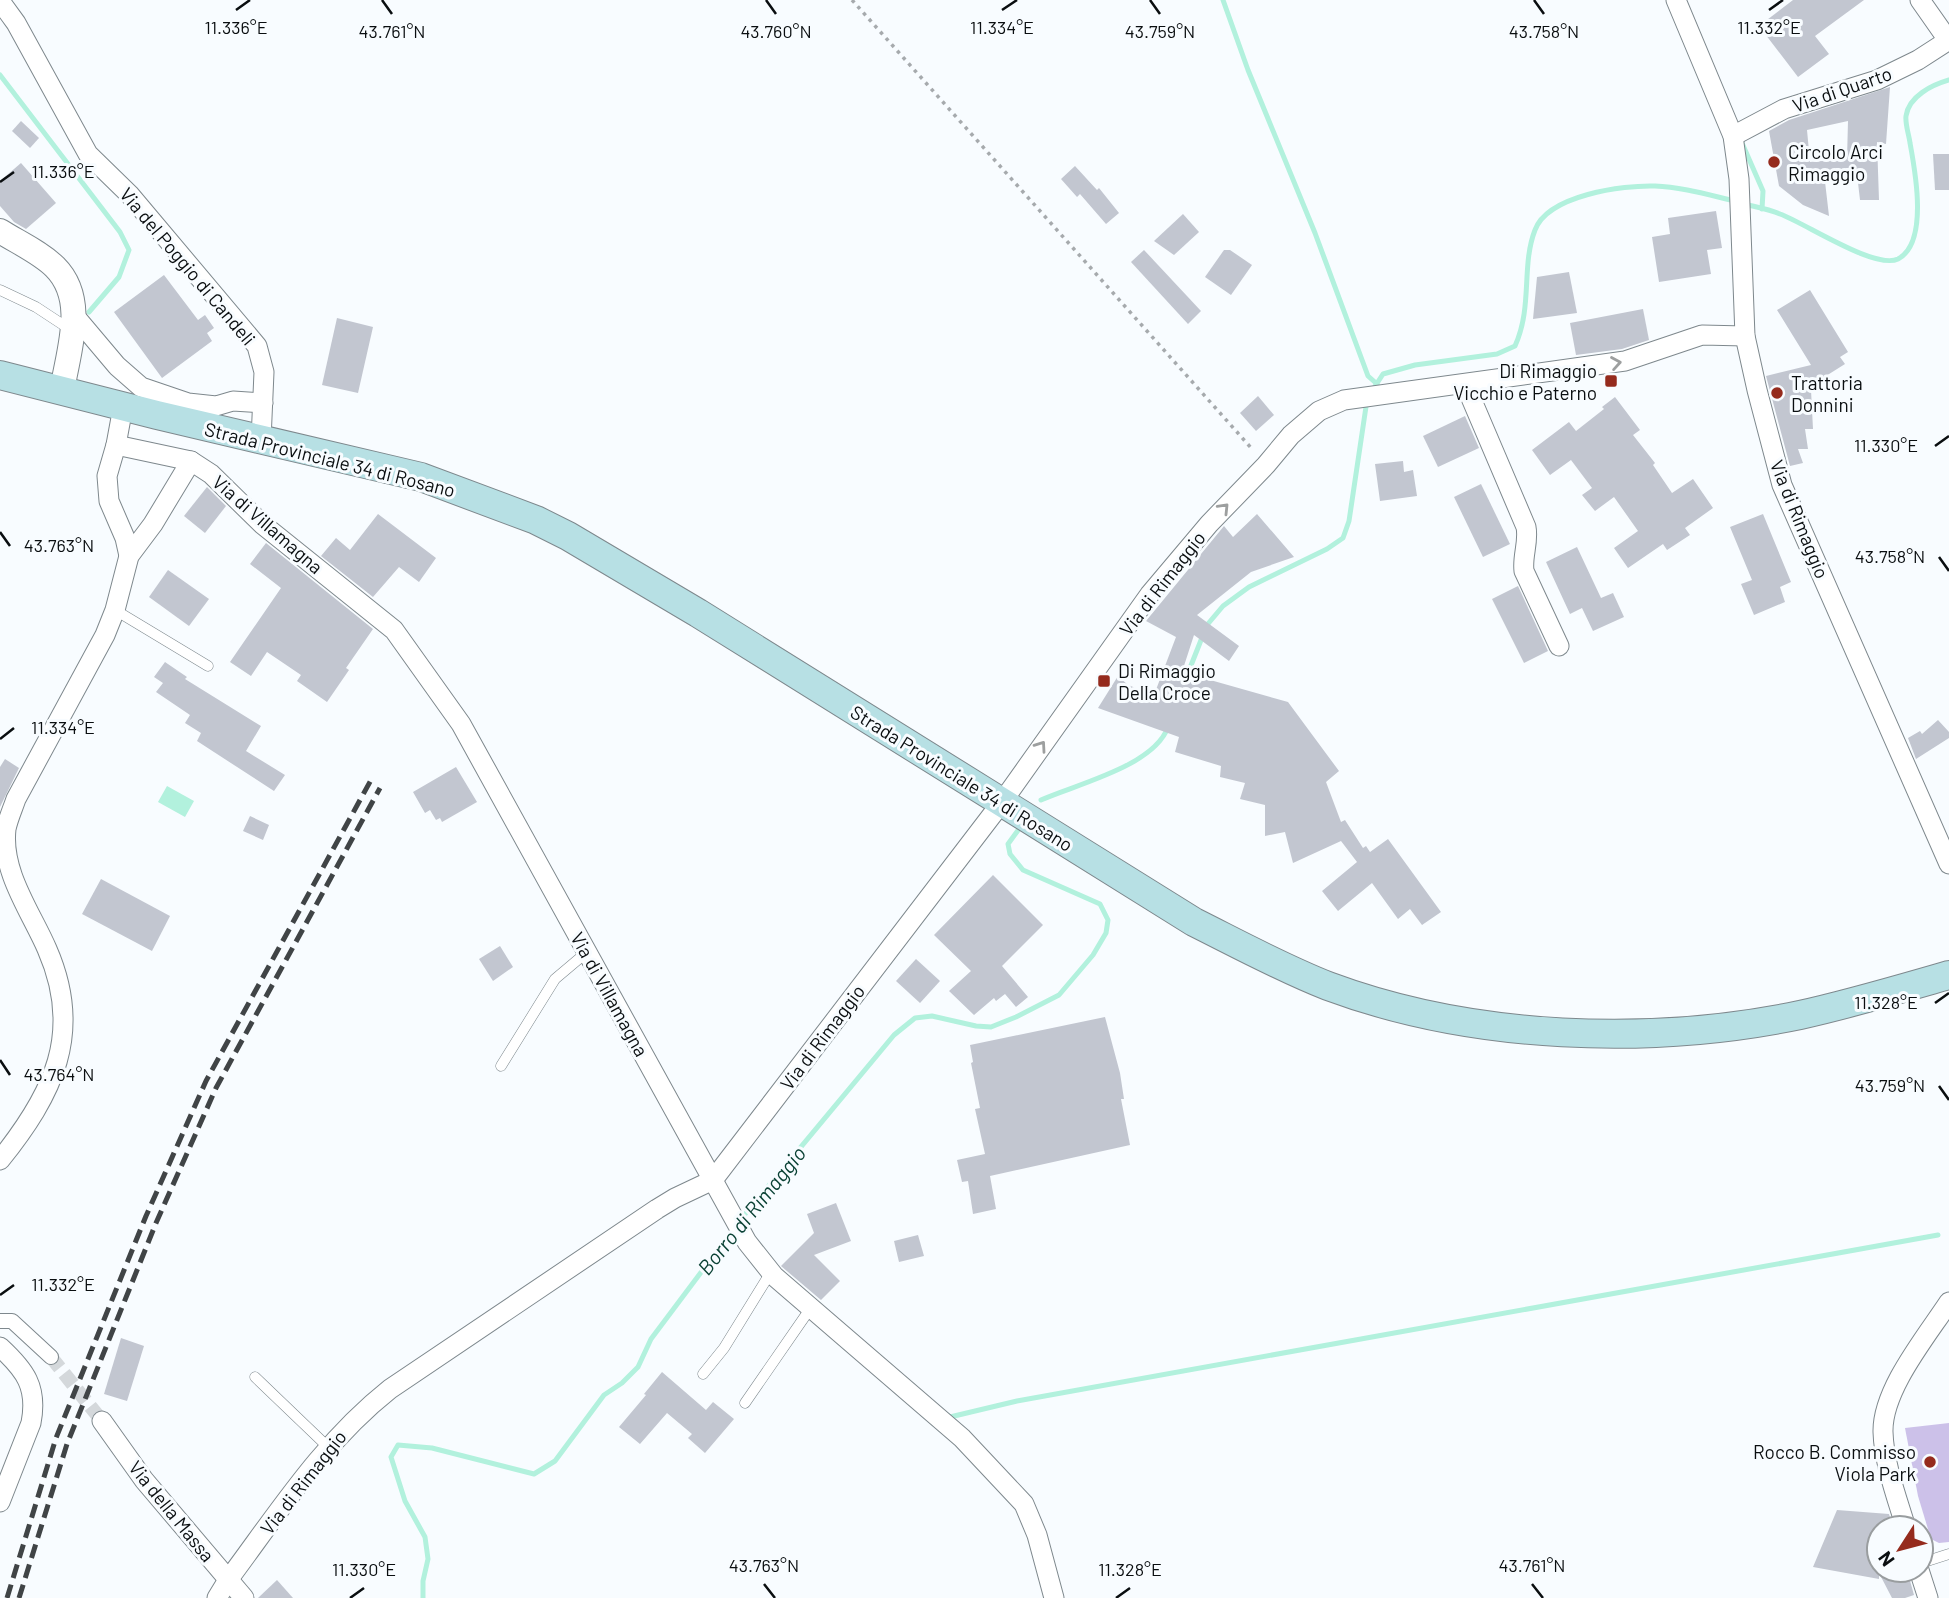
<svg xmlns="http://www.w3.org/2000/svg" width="1949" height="1598" viewBox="0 0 1949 1598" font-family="Barlow,sans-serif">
	<rect width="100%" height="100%" fill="#f8fcff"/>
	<!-- green -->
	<path fill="#ccc1e9" d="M1949,1423V1542L1939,1543L1931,1539L1918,1496L1905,1428Z"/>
	<!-- water -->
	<path fill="#b2f1dd" d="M167,786L194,801L185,817L158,802Z"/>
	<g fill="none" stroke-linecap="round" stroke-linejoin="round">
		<!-- stream -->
		<g stroke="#b2f1dd" stroke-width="5">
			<path d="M1223,0L1248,70L1315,233L1368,376L1377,384"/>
			<path d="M0,75L120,232L129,250L119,277L89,312"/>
			<path d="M1742,143L1763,191L1762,209"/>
			<path d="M1744,204C1756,207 1769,209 1780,214C1805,223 1875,270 1898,259C1929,243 1915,170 1910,143C1909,135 1905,124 1906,116C1909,96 1932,85 1949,80"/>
			<path d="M1372,391L1383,374L1415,365L1497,354L1515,346C1533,306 1521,266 1535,230C1548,195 1623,185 1655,186C1682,187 1709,195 1735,201"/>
			<path d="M1186,678L1207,625L1223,606L1249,587L1327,549L1343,538L1349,521L1367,400"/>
			<path d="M1041,800C1077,784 1154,766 1168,727"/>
			<path d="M741,1219L894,1035L915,1018L932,1016L976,1026L991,1027L1016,1017L1059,995L1093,955L1106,933L1108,920L1100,904L1023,870L1010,854L1008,844L1019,829"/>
			<path d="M947,1415L950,1417L1017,1401L1938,1235"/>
			<path d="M423,1598V1581L428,1559L425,1537L405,1501L391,1457L398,1445L432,1448L534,1474L555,1461L604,1395L622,1383L638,1367L651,1339L735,1227"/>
		</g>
	</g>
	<!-- building -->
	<g fill="#c2c6d0" fill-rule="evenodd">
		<path d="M1793,0H1864L1815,36L1829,54L1798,77L1759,26Z"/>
		<path d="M1890,87L1886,144L1877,142L1879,200H1860L1857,174L1824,173L1829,216L1803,205L1779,186L1769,131L1789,120ZM1848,121L1847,159L1810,162L1807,130Z"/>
		<path d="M21,121L39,138L30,148L12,131Z"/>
		<path d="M1933,154H1949V190H1935Z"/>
		<path d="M21,163L56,203L26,229L14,222L0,206V181Z"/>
		<path d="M1075,166L1097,190L1099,188L1119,213L1106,224L1080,194L1077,197L1061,179Z"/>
		<path d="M1716,211L1722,248L1707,250L1711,274L1659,282L1652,237L1670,234L1668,218Z"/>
		<path d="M1183,214L1199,232L1174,255L1154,241Z"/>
		<path d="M1144,250L1201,311L1188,324L1131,262Z"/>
		<path d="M1224,250H1230L1252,265L1231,295L1205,277Z"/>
		<path d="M1569,272L1577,313L1533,319L1537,277Z"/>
		<path d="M164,275L198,320L205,315L214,328L207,333L212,341L162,378L114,312Z"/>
		<path d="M1810,290L1848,352L1840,357L1845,364L1818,381L1819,389L1811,390L1813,429H1805L1808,449H1798L1803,463L1790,466L1766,376L1811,365L1777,310Z"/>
		<path d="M1643,309L1649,340L1622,349L1576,355L1570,323Z"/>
		<path d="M337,318L373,327L358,393L322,385Z"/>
		<path d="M1258,396L1274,415L1256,431L1240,413Z"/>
		<path d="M1615,397L1640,430L1633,435L1655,463L1653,465L1672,493L1693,479L1713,508L1685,528L1690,535L1667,550L1663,544L1628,568L1614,548L1638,531L1614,497L1595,511L1582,495L1592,488L1571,460L1550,475L1532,450L1569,422L1576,431L1604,409L1602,407Z"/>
		<path d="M1465,416L1479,448L1438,467L1423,436Z"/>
		<path d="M1403,461L1404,472L1413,470L1417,496L1380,501L1375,464Z"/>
		<path d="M1481,484L1510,544L1483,557L1454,497Z"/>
		<path d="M207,487L226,506L205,533L184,516Z"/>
		<path d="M378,514L436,558L419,582L399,567L373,597L321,556L336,538L350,550Z"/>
		<path d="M1257,514L1294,557L1251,572L1197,615L1239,646L1229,661L1194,635L1182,672L1288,702L1339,771L1326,782L1341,822L1345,820L1363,848L1366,846L1370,852L1388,839L1441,912L1422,925L1410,909L1398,919L1372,883L1338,911L1322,891L1357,862L1341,841L1293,863L1285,832L1265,836V805L1240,799L1245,783L1220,777L1221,766L1175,752L1179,737L1098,708L1118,676L1128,685L1154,695L1176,637L1146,621L1224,526L1233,537Z"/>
		<path d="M1763,514L1791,582L1780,587L1785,602L1754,615L1741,584L1752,580L1730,527Z"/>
		<path d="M266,543L373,629L346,668L349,670L327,702L297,681L301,675L267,652L251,676L230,662L281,588L250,564Z"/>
		<path d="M1577,547L1601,598L1613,593L1624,617L1593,631L1582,608L1570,614L1546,562Z"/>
		<path d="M168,570L209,599L189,626L149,597Z"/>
		<path d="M1518,586L1548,651L1524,663L1492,599Z"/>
		<path d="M165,662L187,677L185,679L261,726L246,751L285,775L274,791L197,741L201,733L185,723L190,715L156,692L163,683L154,677Z"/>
		<path d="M1938,720L1949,732V738L1916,759L1908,738L1920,731L1922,734Z"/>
		<path d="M5,759L19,768L0,807V767Z"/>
		<path d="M456,767L477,802L442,822L440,818L436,820L430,810L425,813L413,792Z"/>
		<path d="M250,816L269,825L263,840L243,831Z"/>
		<path d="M993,875L1043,925L1002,966L1028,997L1016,1007L1005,994L996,1001L994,998L974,1015L949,991L971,971L934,935Z"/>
		<path d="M101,879L170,916L152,951L82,914Z"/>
		<path d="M500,946L513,967L493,981L479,959Z"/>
		<path d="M916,959L940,981L920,1003L896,981Z"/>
		<path d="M1105,1017L1120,1073L1124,1099H1121L1130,1145L990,1176L996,1209L973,1214L968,1181L962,1182L957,1160L985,1154L975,1109L980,1108L971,1063L973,1062L970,1045Z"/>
		<path d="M836,1203L851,1241L814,1255L840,1281L821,1300L781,1266L814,1233L807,1214Z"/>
		<path d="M918,1235L924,1256L899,1262L894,1241Z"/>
		<path d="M121,1338L144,1346L127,1401L104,1394Z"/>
		<path d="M662,1372L706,1410L713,1402L734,1419L705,1453L688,1438L692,1434L667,1413L640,1444L619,1427L646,1395L644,1394Z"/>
		<path d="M1837,1510L1889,1514L1893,1528H1879V1570H1907L1914,1595L1905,1598H1892L1879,1573V1579L1813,1567Z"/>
		<path d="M277,1580L293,1598H258Z"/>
	</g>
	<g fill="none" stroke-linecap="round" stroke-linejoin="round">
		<!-- pedestrian-tunnel -->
		<path stroke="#d4d8db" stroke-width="14" stroke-dasharray="14 7" stroke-linecap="butt" d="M51,1357L102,1421"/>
		<defs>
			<g id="service">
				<path d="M0,290L36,307L71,330"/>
				<path d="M115,610L208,666"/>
				<path d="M501,1066L555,979L587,952"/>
				<path d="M703,1374L724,1348L771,1272"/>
				<path d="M255,1377L328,1447"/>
				<path d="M745,1403L810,1309"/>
				<path d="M1921,1563L1949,1554"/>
			</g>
			<path id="pedestrian" d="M0,1321H12L51,1357"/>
			<g id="minor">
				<path d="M1676,0L1733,136L1739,179L1745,336L1757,390L1782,485L1949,864"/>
				<path d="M1920,0L1948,40"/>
				<path d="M0,1L16,23L88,154L130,195L257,346L264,372L261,440"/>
				<path d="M1733,136L1784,109L1877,80L1918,60L1949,40"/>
				<path d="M74,315L117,366L141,387L188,403L216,406L233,401L263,403"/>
				<path d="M1465,384L1526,527C1529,542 1522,556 1524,571L1559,646"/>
				<path d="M123,407L116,445L107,476L109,501L125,538L129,556"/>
				<path d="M116,445L191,461L211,474L262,524L394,630L461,724L747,1242L774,1276L962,1438L1024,1504L1037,1535L1054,1598"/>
				<path d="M0,1160C53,1094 84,1033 47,949C31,912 1,872 6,829C8,819 13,808 16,799L105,635L115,610L129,556L153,524L191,461"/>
				<path d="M0,1347C25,1370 38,1387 31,1423L0,1502"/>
				<path d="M102,1421L144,1480L244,1598"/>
				<path d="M1906,1528C1897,1498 1884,1464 1883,1432C1882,1390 1926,1337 1949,1302"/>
				<path d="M1919,1570L1928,1598"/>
				<path d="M217,1598L228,1580C278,1513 323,1442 390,1389L657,1209L675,1198L713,1180L1002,802L1150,594L1209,524L1266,465L1291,435L1319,411L1344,400L1625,361L1702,335L1745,336"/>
			</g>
			<path id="tertiary" d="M0,231C17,242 40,252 55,267C88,300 68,351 62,391"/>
			<path id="secondary" d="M0,375L157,415L421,477L536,520L568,536L698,613L1194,922C1238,944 1282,968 1328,986C1473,1040 1650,1046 1800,1015C1850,1004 1900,989 1949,975"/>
		</defs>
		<!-- service casing -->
		<use href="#service" stroke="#7e888d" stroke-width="11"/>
		<!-- pedestrian casing -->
		<use href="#pedestrian" stroke="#7e888d" stroke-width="16"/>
		<!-- minor casing -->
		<use href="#minor" stroke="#7e888d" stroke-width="21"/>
		<!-- tertiary casing -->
		<use href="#tertiary" stroke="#7e888d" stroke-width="26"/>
		<!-- secondary casing -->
		<use href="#secondary" stroke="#7e888d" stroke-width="30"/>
		<!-- path -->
		<path stroke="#a6aaad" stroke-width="3.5" stroke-dasharray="3.5 5" stroke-linecap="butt" d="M852,0L1253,450"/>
		<!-- service -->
		<use href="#service" stroke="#fff" stroke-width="10"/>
		<!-- pedestrian -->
		<use href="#pedestrian" stroke="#fff" stroke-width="14"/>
		<!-- minor -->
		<use href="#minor" stroke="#fff" stroke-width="19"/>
		<!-- tertiary -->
		<use href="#tertiary" stroke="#fff" stroke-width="24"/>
		<!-- secondary -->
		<use href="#secondary" stroke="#b7e0e4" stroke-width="28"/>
		<!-- rail -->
		<g stroke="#404446" stroke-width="5" stroke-dasharray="14 7" stroke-linecap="butt">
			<path d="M7,1598L56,1438L146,1216L206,1081L371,780"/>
			<path d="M19,1598L67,1444L156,1223L216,1088L380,788"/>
		</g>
	</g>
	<!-- one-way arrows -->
	<defs><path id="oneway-chevron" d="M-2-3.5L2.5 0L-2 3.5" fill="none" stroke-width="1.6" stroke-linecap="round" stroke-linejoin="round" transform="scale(1.75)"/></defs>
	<g stroke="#9d9f9f">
		<use href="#oneway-chevron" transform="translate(1616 363) rotate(-10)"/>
		<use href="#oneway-chevron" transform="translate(1224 508) rotate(-46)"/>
		<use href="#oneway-chevron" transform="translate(1041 746) rotate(-55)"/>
	</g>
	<!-- ticks -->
	<path fill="none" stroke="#0a0e10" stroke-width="2.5" d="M382,0L392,14M766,0L776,14M1150,0L1160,14M1534,0L1544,14M236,10L250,0M1002,10L1017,0M1769,10L1783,0M0,182L14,172M1935,446L1949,436M0,532L10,546M1939,557L1949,571M0,739L14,728M1935,1003L1949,993M0,1060L10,1075M1939,1086L1949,1100M0,1295L14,1285M764,1584L775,1598M1532,1584L1543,1598M350,1598L364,1588M1116,1598L1130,1588"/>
	<!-- markers -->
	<g fill="#952b1d" stroke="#f8fcff" stroke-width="2.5">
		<circle cx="1774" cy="162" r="7"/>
		<rect x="1604" y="374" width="14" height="14" rx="3.5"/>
		<circle cx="1777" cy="393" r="7"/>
		<rect x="1097" y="674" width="14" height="14" rx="3.5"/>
		<circle cx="1930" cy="1462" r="7"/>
	</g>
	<g text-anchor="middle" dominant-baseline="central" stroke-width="6" stroke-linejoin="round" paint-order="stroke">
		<!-- street labels -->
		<g font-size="19" fill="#0a0e10" stroke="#f8fcff">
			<text transform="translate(1842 89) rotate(-19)">Via di Quarto</text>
			<text transform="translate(188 266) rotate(50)">Via del Poggio di Candeli</text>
			<text transform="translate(330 459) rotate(14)">Strada Provinciale 34 di Rosano</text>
			<text transform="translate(1800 519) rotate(68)">Via di Rimaggio</text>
			<text transform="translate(268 524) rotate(41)">Via di Villamagna</text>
			<text transform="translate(1162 583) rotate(-52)">Via di Rimaggio</text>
			<text transform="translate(962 778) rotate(32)">Strada Provinciale 34 di Rosano</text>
			<text transform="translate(610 994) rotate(61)">Via di Villamagna</text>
			<text transform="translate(822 1037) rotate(-53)">Via di Rimaggio</text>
			<text transform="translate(303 1482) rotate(-52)">Via di Rimaggio</text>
			<text transform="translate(172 1511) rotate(51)">Via della Massa</text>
		</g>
		<!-- poi labels -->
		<g font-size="19" fill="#0a0e10" stroke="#f8fcff" text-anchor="start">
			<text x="1788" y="151">Circolo Arci<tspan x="1788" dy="22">Rimaggio</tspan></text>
			<text x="1597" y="370" text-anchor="end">Di Rimaggio<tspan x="1597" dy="22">Vicchio e Paterno</tspan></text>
			<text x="1791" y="382">Trattoria<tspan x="1791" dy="22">Donnini</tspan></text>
			<text x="1118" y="670">Di Rimaggio<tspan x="1118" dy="22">Della Croce</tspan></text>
			<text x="1916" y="1451" text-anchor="end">Rocco B. Commisso<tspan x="1916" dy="22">Viola Park</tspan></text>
		</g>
		<!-- water labels -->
		<g font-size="21" font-style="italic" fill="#0b4235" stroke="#f8fcff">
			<text transform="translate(751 1210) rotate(-51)">Borro di Rimaggio</text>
		</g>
	</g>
	<g font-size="18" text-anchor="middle" fill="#0a0e10" stroke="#f8fcff" stroke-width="6" stroke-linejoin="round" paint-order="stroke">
		<text x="236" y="34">11.336°E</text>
		<text x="1002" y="34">11.334°E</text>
		<text x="1769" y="34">11.332°E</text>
		<text x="392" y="38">43.761°N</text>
		<text x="776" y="38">43.760°N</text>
		<text x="1160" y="38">43.759°N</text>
		<text x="1544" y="38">43.758°N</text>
		<text x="63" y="178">11.336°E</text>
		<text x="1886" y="452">11.330°E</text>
		<text x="59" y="552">43.763°N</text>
		<text x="1890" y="563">43.758°N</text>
		<text x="63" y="734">11.334°E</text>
		<text x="1886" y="1009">11.328°E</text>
		<text x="59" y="1081">43.764°N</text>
		<text x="1890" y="1092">43.759°N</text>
		<text x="63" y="1291">11.332°E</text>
		<text x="764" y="1572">43.763°N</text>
		<text x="1532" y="1572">43.761°N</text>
		<text x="364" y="1576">11.330°E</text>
		<text x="1130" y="1576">11.328°E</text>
	</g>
	<!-- north arrow -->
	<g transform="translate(1900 1549) rotate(234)"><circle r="33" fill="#f8fcff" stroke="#999d9f" stroke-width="2"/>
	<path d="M0-5L12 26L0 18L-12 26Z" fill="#952b1d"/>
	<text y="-10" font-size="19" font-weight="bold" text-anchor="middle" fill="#0a0e10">N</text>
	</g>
</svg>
